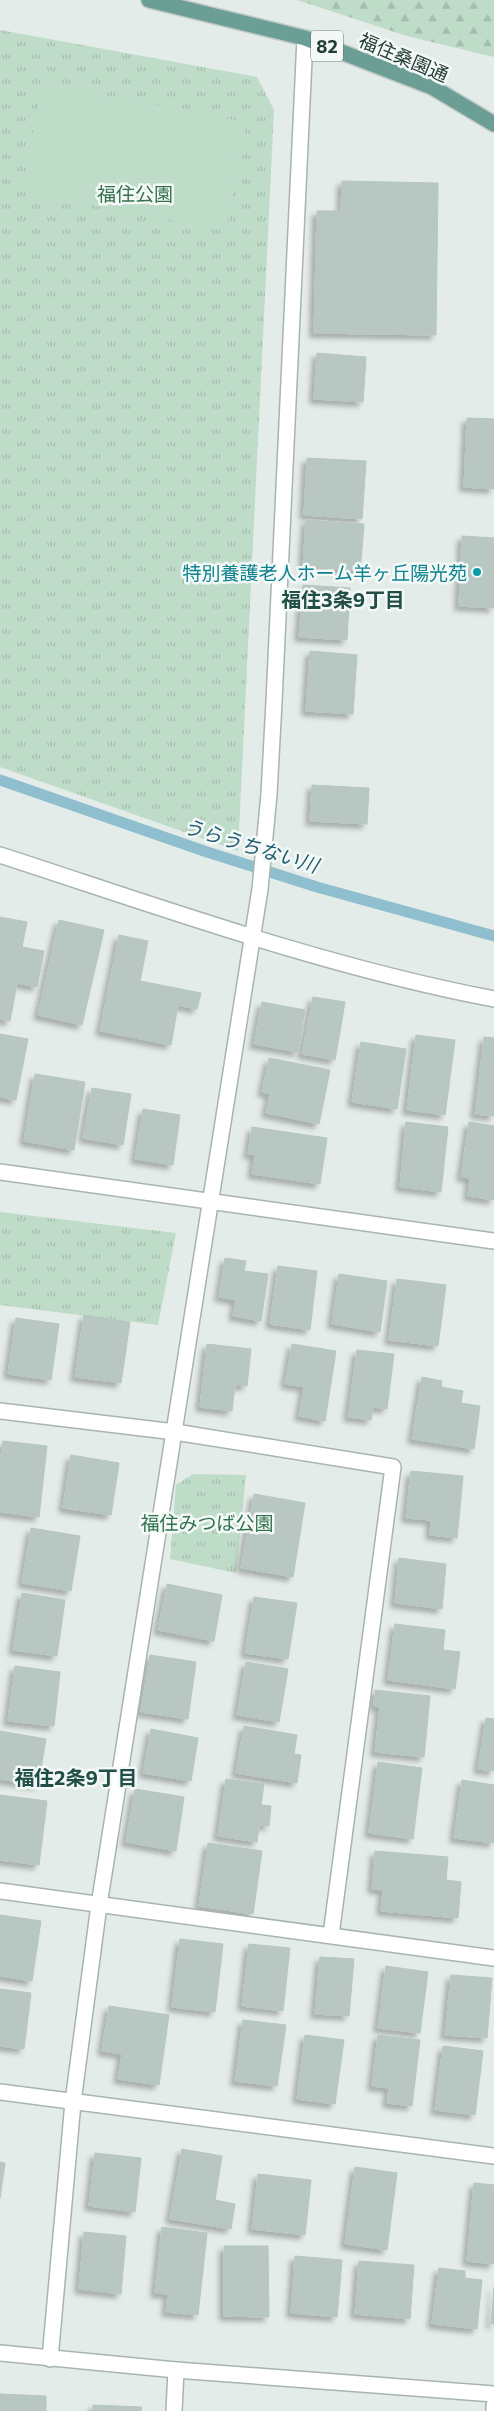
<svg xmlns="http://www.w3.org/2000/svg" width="494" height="2411" viewBox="0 0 494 2411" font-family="Commissioner,'Noto Sans JP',sans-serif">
	<defs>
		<pattern id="grass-tufts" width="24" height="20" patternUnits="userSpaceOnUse" patternTransform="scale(1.25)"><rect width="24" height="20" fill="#bedcc8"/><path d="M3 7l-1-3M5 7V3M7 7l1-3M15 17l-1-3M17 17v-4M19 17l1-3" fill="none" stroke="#a3bead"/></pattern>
		<pattern id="forest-firs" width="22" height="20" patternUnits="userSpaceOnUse" patternTransform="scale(1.25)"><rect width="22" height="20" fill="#bedcc8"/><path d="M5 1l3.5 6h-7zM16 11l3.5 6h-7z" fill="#a3bead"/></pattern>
		<filter id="shadow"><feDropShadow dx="-4.5" dy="4.5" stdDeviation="2.5" flood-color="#0004"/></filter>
	</defs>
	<rect width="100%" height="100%" fill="#e4ece9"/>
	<!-- grass -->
	<g fill="url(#grass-tufts)">
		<path d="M0,30L257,77L274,110L238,851L0,767Z"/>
		<path d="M0,1212L176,1233L158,1325L0,1305Z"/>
		<path d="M193,1474L246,1475L236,1573L170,1559L176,1485Z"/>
	</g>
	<!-- forest -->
	<path fill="url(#forest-firs)" d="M297,0H494V57L407,36Z"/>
	<!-- pitch -->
	<path fill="#bedcc8" d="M42,84L246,122L226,231L22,192Z"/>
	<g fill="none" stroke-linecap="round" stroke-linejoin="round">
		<!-- stream -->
		<path stroke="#8fbfce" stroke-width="11" d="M0,780L204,851L317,887L494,936"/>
	</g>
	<!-- building -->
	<g fill="#b9c7c2" stroke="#b6c6c0" filter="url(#shadow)">
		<path d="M342,181L438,183L436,335L314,333L317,211H341Z"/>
		<path d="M317,353L366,357L363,402L314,399Z"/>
		<path d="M467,418L494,419V489L464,487Z"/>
		<path d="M307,458L366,461L362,519L304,515Z"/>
		<path d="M306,520L364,524L360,571L303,567Z"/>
		<path d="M462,536L494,538V608L459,606Z"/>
		<path d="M303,585L350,588L347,640L299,637Z"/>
		<path d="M310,651L357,655L353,714L306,711Z"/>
		<path d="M312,785L369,788L367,824L310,821Z"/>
		<path d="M0,917L27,922L22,947L44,951L37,987L17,983L10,1021L0,1019Z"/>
		<path d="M59,920L104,930L82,1025L38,1015Z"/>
		<path d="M119,935L148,941L140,981L201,993L197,1009L178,1005L171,1045L100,1031Z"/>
		<path d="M313,997L345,1002L335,1060L302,1054Z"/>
		<path d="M262,1002L305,1010L298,1052L254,1044Z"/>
		<path d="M0,1034L28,1039L16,1100L0,1097Z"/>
		<path d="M416,1035L455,1040L445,1115L407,1110Z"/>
		<path d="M484,1037L494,1038V1116L475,1114Z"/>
		<path d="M361,1042L406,1049L397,1109L352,1102Z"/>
		<path d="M269,1058L330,1070L319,1124L266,1113L270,1094L262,1092Z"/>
		<path d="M35,1074L85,1082L74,1150L24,1141Z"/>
		<path d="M92,1088L131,1094L123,1145L83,1138Z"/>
		<path d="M143,1109L180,1115L173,1165L135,1159Z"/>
		<path d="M406,1122L448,1127L441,1192L400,1187Z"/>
		<path d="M469,1122L494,1126V1200L468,1196L470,1178L461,1177Z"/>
		<path d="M252,1127L327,1138L320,1184L252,1174L255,1155L248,1154Z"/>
		<path d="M225,1258L246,1261L244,1271L268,1274L261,1321L233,1316L236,1300L219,1297Z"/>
		<path d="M278,1266L317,1271L310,1330L270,1324Z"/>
		<path d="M339,1274L387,1281L380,1332L332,1324Z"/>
		<path d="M397,1279L446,1285L438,1346L389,1340Z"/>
		<path d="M84,1315L130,1322L121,1383L75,1377Z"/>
		<path d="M16,1318L59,1324L51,1380L8,1374Z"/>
		<path d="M207,1344L251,1349L247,1386L235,1385L232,1411L200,1407Z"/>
		<path d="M292,1344L336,1351L325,1421L299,1416L304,1387L285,1384Z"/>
		<path d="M357,1350L394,1354L387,1409L373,1407L371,1420L348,1417Z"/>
		<path d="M422,1377L442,1381L441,1387L463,1391L461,1403L480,1406L474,1449L412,1439Z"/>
		<path d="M3,1441L47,1446L39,1517L0,1512V1464Z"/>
		<path d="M71,1455L119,1463L111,1515L63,1508Z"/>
		<path d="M411,1471L463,1476L457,1538L430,1535L431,1520L406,1518Z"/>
		<path d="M254,1494L305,1503L293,1577L241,1568Z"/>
		<path d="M31,1528L80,1536L71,1591L22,1583Z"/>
		<path d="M399,1558L446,1564L442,1609L395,1603Z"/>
		<path d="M167,1584L222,1595L214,1641L158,1630Z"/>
		<path d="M22,1593L65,1600L57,1656L13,1650Z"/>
		<path d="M254,1597L297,1603L288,1659L245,1653Z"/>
		<path d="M395,1624L445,1630L443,1650L460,1652L455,1689L388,1680Z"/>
		<path d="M150,1655L196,1662L188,1719L141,1712Z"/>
		<path d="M246,1662L288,1669L279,1722L237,1715Z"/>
		<path d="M15,1666L60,1672L54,1726L8,1721Z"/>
		<path d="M375,1690L430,1696L424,1757L375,1752L380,1707L374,1706Z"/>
		<path d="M486,1718L494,1719V1771L478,1769Z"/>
		<path d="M244,1726L297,1735L294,1754L301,1755L297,1783L236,1773Z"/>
		<path d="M151,1729L198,1738L191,1781L143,1773Z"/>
		<path d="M0,1731L46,1739L38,1785L0,1779Z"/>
		<path d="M378,1762L422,1768L413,1839L369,1833Z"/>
		<path d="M226,1779L264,1784L261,1805L271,1806L269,1826L259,1825L257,1842L218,1836Z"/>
		<path d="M462,1780L494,1785V1843L454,1838Z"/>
		<path d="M135,1789L184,1797L176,1851L126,1842Z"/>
		<path d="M0,1795L47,1801L39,1865L0,1860Z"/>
		<path d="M208,1843L262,1851L253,1914L199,1906Z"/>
		<path d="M375,1851L448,1857L446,1880L461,1882L458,1918L381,1911L383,1890L372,1889Z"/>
		<path d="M0,1915L41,1921L32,1981L0,1976Z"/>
		<path d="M180,1939L223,1944L215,2012L172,2007Z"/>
		<path d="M249,1944L290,1948L283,2011L242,2006Z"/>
		<path d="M320,1957L354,1959L349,2016L315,2014Z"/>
		<path d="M386,1966L428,1972L420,2033L378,2028Z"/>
		<path d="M451,1975L492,1978L487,2038L445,2035Z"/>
		<path d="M0,1989L31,1993L24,2049L0,2046Z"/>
		<path d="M109,2006L169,2015L159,2085L118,2079L122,2054L102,2051Z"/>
		<path d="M243,2020L286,2025L277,2086L235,2081Z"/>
		<path d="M305,2035L344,2040L335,2104L297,2099Z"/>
		<path d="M378,2035L420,2040L412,2106L387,2103L389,2088L372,2086Z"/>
		<path d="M443,2046L483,2051L475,2115L435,2110Z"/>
		<path d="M182,2149L222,2156L215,2200L235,2204L231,2229L170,2219Z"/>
		<path d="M95,2153L141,2158L135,2212L89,2206Z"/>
		<path d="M0,2162L5,2163L0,2198Z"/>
		<path d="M355,2167L397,2173L387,2250L345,2244Z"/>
		<path d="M258,2174L311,2180L305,2235L252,2229Z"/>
		<path d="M474,2183L494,2185V2264L467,2261Z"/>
		<path d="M162,2227L207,2233L198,2315L166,2312L168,2294L155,2293Z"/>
		<path d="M84,2232L126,2236L121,2294L79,2289Z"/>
		<path d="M224,2246H268L269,2317L224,2316Z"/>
		<path d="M295,2256L342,2260L337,2317L291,2313Z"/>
		<path d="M359,2261L414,2265L410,2319L355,2314Z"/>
		<path d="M439,2268L465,2271V2278L482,2280L477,2329L432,2324Z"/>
		<path d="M494,2287V2324H491Z"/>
		<path d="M0,2394L46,2396V2411H0Z"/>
		<path d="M93,2405L142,2407L141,2411H93Z"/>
	</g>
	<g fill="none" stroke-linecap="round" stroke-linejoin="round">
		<defs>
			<g id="service">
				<path d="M174,2411L176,2370"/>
				<path d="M494,2411V2405"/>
			</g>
			<g id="minor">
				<path d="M0,855C163,908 326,967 494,999"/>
				<path d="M0,1172L494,1241"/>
				<path d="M0,1411L175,1432L393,1467L331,1935"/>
				<path d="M0,1891L494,1958"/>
				<path d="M0,2092L494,2156"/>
				<path d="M50,2359L73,2102L99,1905L260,889L269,794L274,702L305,38"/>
			</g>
			<path id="tertiary" d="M0,2353L176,2370L494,2394"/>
			<path id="primary" d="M149,0L305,38L432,87L494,124"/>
		</defs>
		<!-- service casing -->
		<use href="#service" stroke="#a7b4b0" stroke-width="18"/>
		<!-- minor casing -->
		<use href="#minor" stroke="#a7b4b0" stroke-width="18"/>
		<!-- tertiary casing -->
		<use href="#tertiary" stroke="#a7b4b0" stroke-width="18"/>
		<!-- primary casing -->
		<use href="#primary" stroke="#c2c9c7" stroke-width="18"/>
		<!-- service -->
		<use href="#service" stroke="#fff" stroke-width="15"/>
		<!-- minor -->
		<use href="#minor" stroke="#fff" stroke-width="15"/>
		<!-- tertiary -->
		<use href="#tertiary" stroke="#fff" stroke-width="15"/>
		<!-- primary -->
		<use href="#primary" stroke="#6b9f95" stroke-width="15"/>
	</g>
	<!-- markers -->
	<circle fill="#0f9aa8" stroke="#f4f9f7" stroke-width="2" cx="477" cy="572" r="5"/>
	<g text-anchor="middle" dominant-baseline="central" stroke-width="5" stroke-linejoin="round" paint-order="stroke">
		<!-- shield labels -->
		<rect fill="#f4f9f7" stroke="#627571" stroke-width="1" x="311" y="30.5" width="32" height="31" rx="4"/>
		<g font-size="18" font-weight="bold" fill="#243d38">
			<text x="327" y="46">82</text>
		</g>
		<!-- street labels -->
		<g font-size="19" fill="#243d38" stroke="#f4f9f7">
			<text transform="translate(404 57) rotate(23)">福住桑園通</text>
		</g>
		<!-- park labels -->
		<g font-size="19" fill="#31714e" stroke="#f4f9f7">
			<text x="135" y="193">福住公園</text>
			<text x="207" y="1522">福住みつば公園</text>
		</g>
		<!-- culture labels -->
		<g font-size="19" fill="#0d838f" stroke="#f4f9f7" text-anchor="end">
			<text x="467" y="572">特別養護老人ホーム羊ヶ丘陽光苑</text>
		</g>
		<!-- neighbourhood labels -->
		<g font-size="20" font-weight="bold" fill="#214e46" stroke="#f4f9f7">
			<text x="343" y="599">福住3条9丁目</text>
			<text x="76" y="1777">福住2条9丁目</text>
		</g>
		<!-- water labels -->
		<g font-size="20" font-style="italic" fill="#226175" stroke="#f4f9f7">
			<text transform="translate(251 845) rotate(17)">うらうちない川</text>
		</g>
	</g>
</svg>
